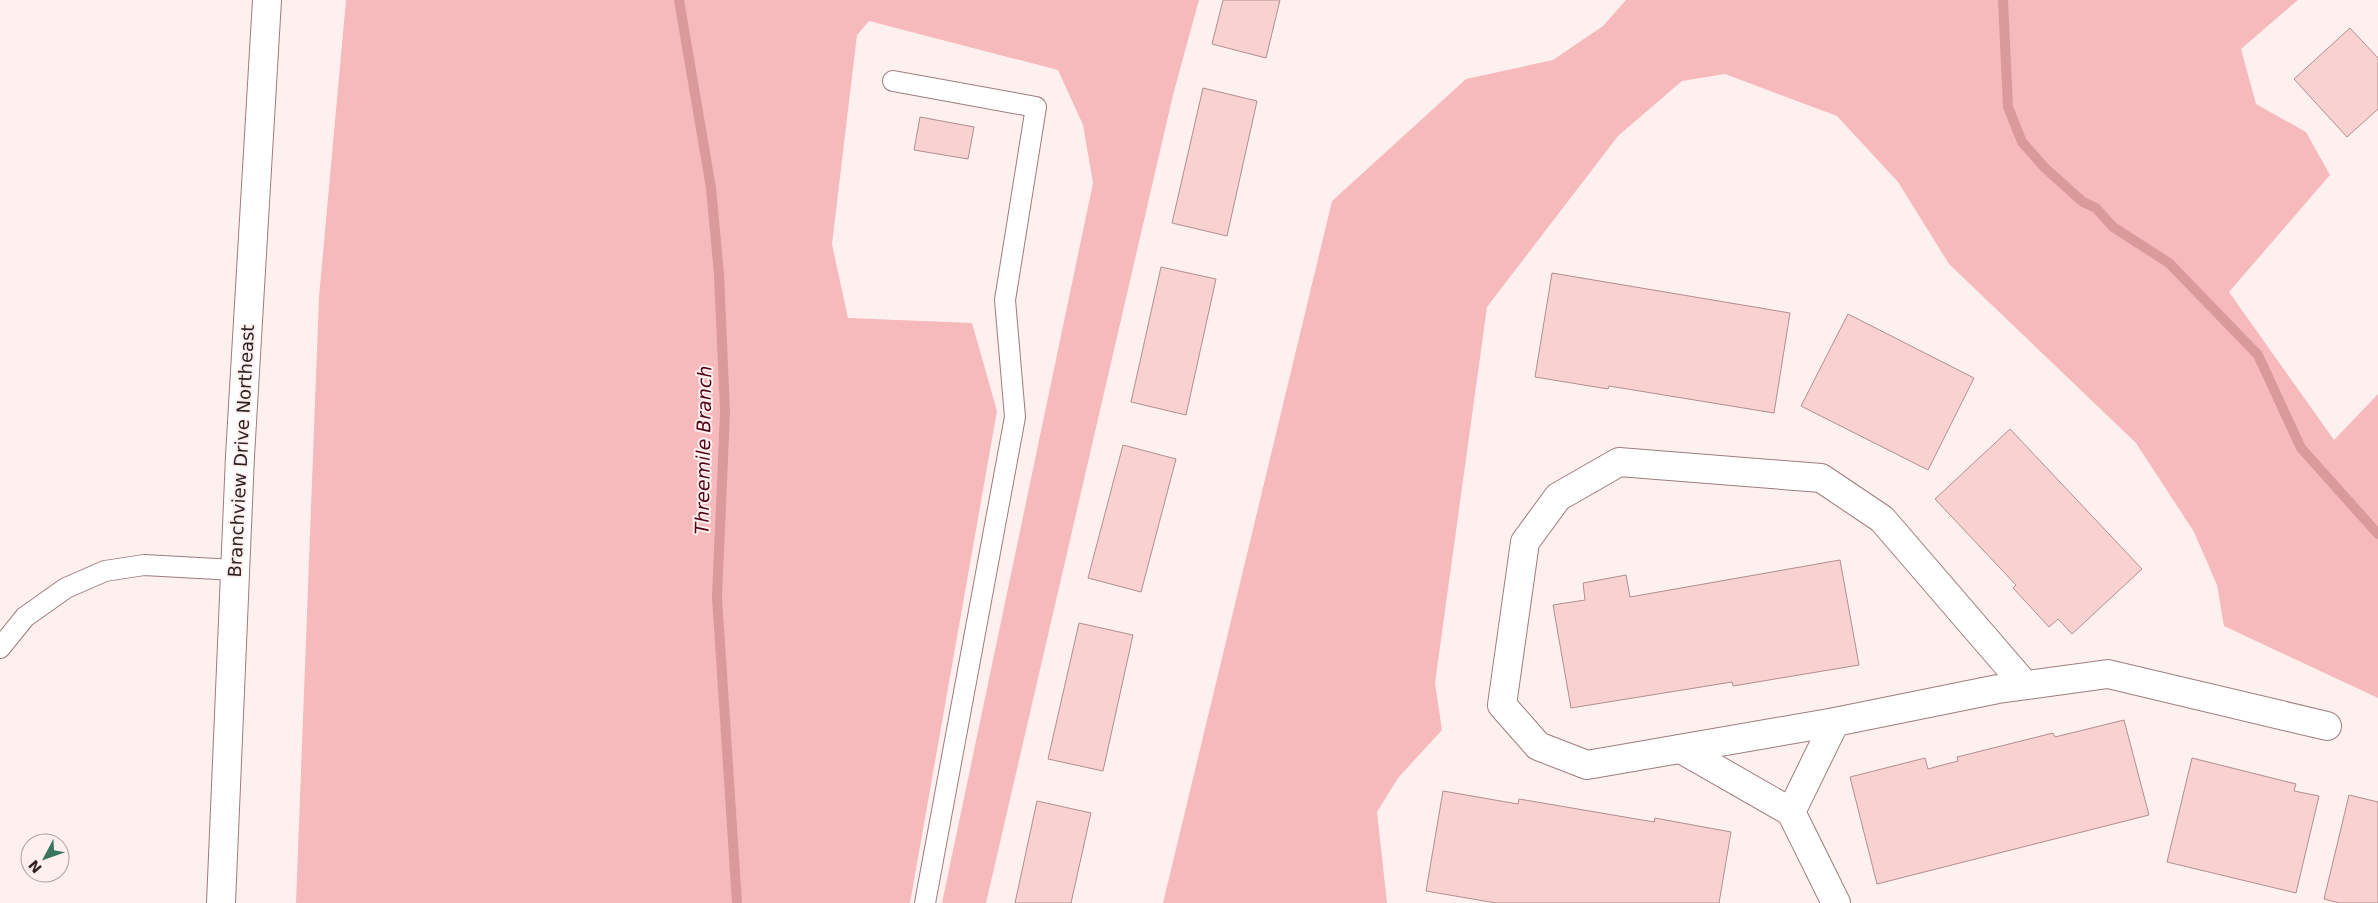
<svg xmlns="http://www.w3.org/2000/svg" width="2378" height="903" viewBox="0 0 2378 903" font-family="'DejaVu Sans',sans-serif">
	<rect width="100%" height="100%" fill="#fff0f0"/>
	<!-- green -->
	<g fill="#f6babc">
		<path d="M346,0H1199L1173,95L986,903H942L1093,183L1083,125L1058,70L869,21L857,35L832,244L848,318L972,323L997,411L910,903H296L319,297Z"/>
		<path d="M1626,0H2298L2241,49L2256,104L2306,132L2330,175L2229,292L2334,440L2378,394V698L2224,626L2217,585L2194,532L2136,443L1949,264L1898,182L1837,116L1725,74L1682,81L1618,136L1487,307L1435,683L1442,730L1398,778L1377,812L1387,903H1163L1332,201L1466,79L1553,60L1603,26Z"/>
	</g>
	<g fill="none" stroke-linecap="round" stroke-linejoin="round">
		<!-- stream -->
		<g stroke="#da9a9c" stroke-width="10">
			<path d="M679,0L711,188L719,274L725,412L717,597L737,903"/>
			<path d="M2003,0L2008,107L2022,142L2045,168L2083,202L2096,208L2113,227L2169,263L2258,355L2301,448L2378,534"/>
		</g>
	</g>
	<!-- building -->
	<g fill="#fad1d1" stroke="#b18e8f">
		<path d="M1223,0H1280L1266,58L1212,44Z"/>
		<path d="M2350,28L2378,58V109L2347,137L2294,79Z"/>
		<path d="M1203,88L1257,101L1227,236L1172,223Z"/>
		<path d="M920,117L974,127L968,159L914,150Z"/>
		<path d="M1161,267L1216,279L1186,415L1131,402Z"/>
		<path d="M1552,273L1790,313L1774,413L1609,386L1608,389L1535,377Z"/>
		<path d="M1848,314L1974,378L1928,470L1801,406Z"/>
		<path d="M2010,429L2142,569L2072,634L2058,619L2049,627L2013,588L2016,585L1935,499Z"/>
		<path d="M1123,445L1176,459L1141,592L1088,578Z"/>
		<path d="M1840,560L1859,665L1733,686L1732,682L1571,708L1553,605L1585,600L1583,583L1626,575L1630,597Z"/>
		<path d="M1079,623L1133,635L1103,771L1048,759Z"/>
		<path d="M2124,720L2149,815L1877,884L1850,777L1925,758L1928,769L1958,761L1957,757L2053,733L2055,737Z"/>
		<path d="M2192,758L2296,784L2294,791L2319,796L2296,893L2167,862Z"/>
		<path d="M1443,791L1518,804L1519,799L1654,822L1655,818L1731,832L1719,903H1496L1426,891Z"/>
		<path d="M2349,795L2378,802V903H2339L2324,899Z"/>
		<path d="M1037,801L1091,813L1071,903H1015Z"/>
	</g>
	<g fill="none" stroke-linecap="round" stroke-linejoin="round">
		<defs>
			<g id="lane">
				<path d="M893,81L1036,107L1005,300L1015,417L925,903"/>
				<path d="M0,648L25,617L66,588L105,571L144,565L235,570"/>
			</g>
			<g id="street">
				<path d="M2025,685L1882,519L1821,478L1619,462L1558,497L1525,542L1502,705L1538,746L1587,765L1835,722L1998,689L2108,674L2327,726"/>
				<path d="M1681,749L1791,812L1836,903"/>
				<path d="M1791,812L1835,722"/>
			</g>
			<path id="primary" d="M221,903L240,456L267,0"/>
		</defs>
		<!-- lane casing -->
		<use href="#lane" stroke="#9e7c7d" stroke-width="22"/>
		<!-- street casing -->
		<use href="#street" stroke="#9e7c7d" stroke-width="30"/>
		<!-- primary casing -->
		<use href="#primary" stroke="#9e7c7d" stroke-width="30"/>
		<!-- lane -->
		<use href="#lane" stroke="#fff" stroke-width="20"/>
		<!-- street -->
		<use href="#street" stroke="#fff" stroke-width="28"/>
		<!-- primary -->
		<use href="#primary" stroke="#fff" stroke-width="28"/>
	</g>
	<g text-anchor="middle" dominant-baseline="central" stroke-width="4" stroke-linejoin="round" paint-order="stroke">
		<!-- street labels -->
		<g font-size="18" fill="#2f2122" stroke="#fff0f0">
			<text transform="translate(241 451) rotate(-87)">Branchview Drive Northeast</text>
		</g>
		<!-- water labels -->
		<g font-size="19" font-style="italic" fill="#520415" stroke="#fff0f0">
			<text transform="translate(703 450) rotate(-89)">Threemile Branch</text>
		</g>
	</g>
	<!-- north arrow -->
	<g transform="translate(45 858) rotate(229)"><circle r="24" fill="#fff0f0" stroke="#ac9d9e"/>
	<path d="M0-4L9 19L0 12L-9 19Z" fill="#3b7660"/>
	<text y="-8" font-size="14" font-weight="bold" text-anchor="middle" fill="#2f2122">N</text>
	</g>
</svg>
